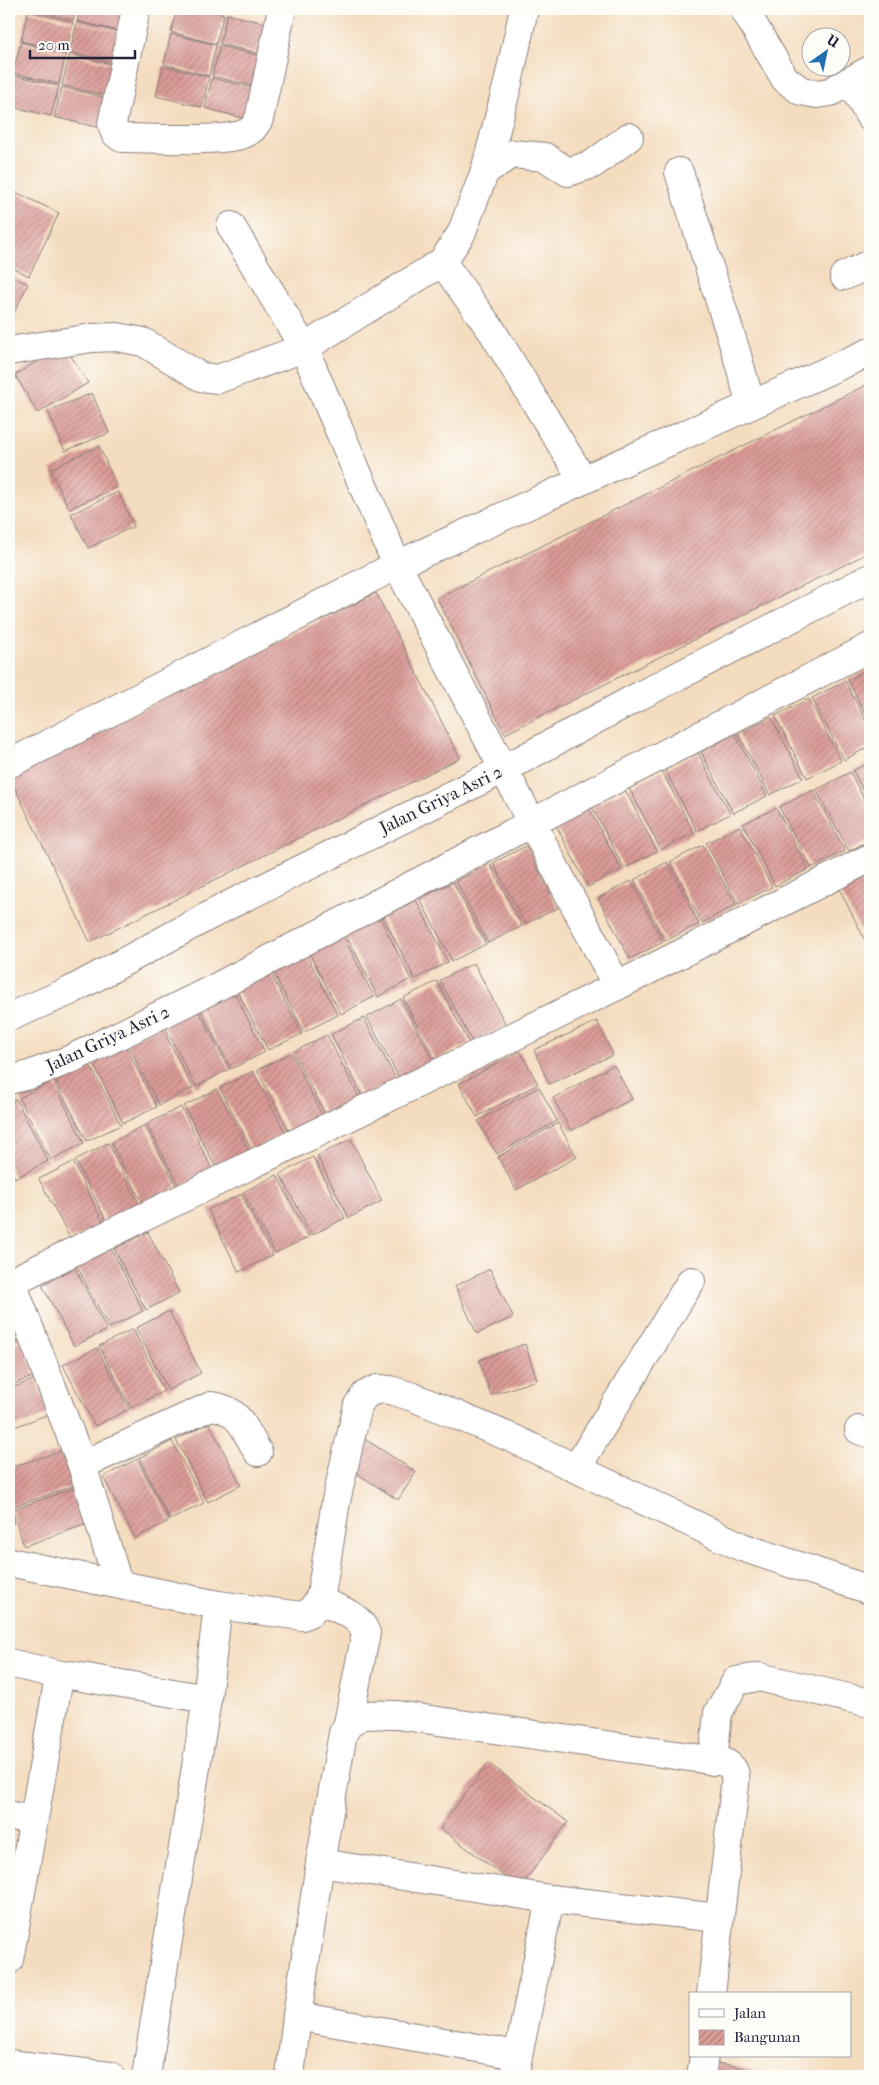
<svg xmlns="http://www.w3.org/2000/svg" width="879" height="2085" viewBox="0 0 879 2085" font-family="'IM FELL French Canon',serif">
	<defs>
		<pattern id="building-hatch" width="6" height="6" patternUnits="userSpaceOnUse" patternTransform="scale(1.25)"><rect width="6" height="6" fill="#db9b97"/><path d="M-1 1l2-2M0 6l6-6M5 7l2-2" fill="none" stroke="#b17e7c"/></pattern>
	</defs>
	<rect width="100%" height="100%" fill="#fdfcf7"/>
	<filter id="ink" filterUnits="userSpaceOnUse"><feTurbulence type="fractalNoise" baseFrequency=".02" numOctaves="2"/><feDisplacementMap in="SourceGraphic" scale="10" xChannelSelector="R" yChannelSelector="G"/><feConvolveMatrix kernelMatrix="1 2 1 2 8 2 1 2 1" color-interpolation-filters="sRGB"/></filter>
	<filter id="wash" filterUnits="userSpaceOnUse"><feTurbulence type="fractalNoise" baseFrequency=".0096" numOctaves="4" result="noise"/><feDisplacementMap in="SourceGraphic" scale="20" xChannelSelector="R" yChannelSelector="G"/><feGaussianBlur stdDeviation="1.12" result="paint"/><feColorMatrix in="noise" values="0 0 0 0 0 0 0 0 0 0 0 0 0 0 0 0 0 1.4 0 .05"/><feComposite in="paint" operator="in"/></filter>
	<g filter="url(#wash)">
		<rect width="100%" height="100%" fill="#f4dcbe"/>
		<g id="blocks">
			<!-- building -->
			<g fill="url(#building-hatch)">
				<path d="M30,9H76L73,20Z"/>
				<path d="M80,9H128L122,32L77,21Z"/>
				<path d="M177,9H203L224,14L216,44L171,32Z"/>
				<path d="M28,11L73,22L66,52L21,41Z"/>
				<path d="M227,14L272,25L265,55L220,44Z"/>
				<path d="M77,22L123,33L115,63L70,52Z"/>
				<path d="M171,34L216,45L209,76L164,64Z"/>
				<path d="M21,42L66,54L59,84L13,73Z"/>
				<path d="M220,46L265,57L258,87L212,76Z"/>
				<path d="M70,54L115,65L107,96L62,85Z"/>
				<path d="M163,66L209,77L202,107L156,96Z"/>
				<path d="M13,75L59,86L51,116L9,106V93Z"/>
				<path d="M212,78L258,89L250,120L205,108Z"/>
				<path d="M62,87L107,98L100,128L54,117Z"/>
				<path d="M11,190L59,213L29,276L9,266V195Z"/>
				<path d="M9,275L28,284L9,324Z"/>
				<path d="M64,345L88,383L38,413L15,375Z"/>
				<path d="M870,383V552L505,734L437,598Z"/>
				<path d="M92,393L109,433L65,451L48,411Z"/>
				<path d="M99,446L117,487L69,509L50,469Z"/>
				<path d="M118,492L134,526L88,548L71,514Z"/>
				<path d="M376,593L460,758L90,942L9,776Z"/>
				<path d="M870,668V723L848,680Z"/>
				<path d="M845,681L870,729V746L844,760L812,698Z"/>
				<path d="M809,699L841,761L807,778L775,716Z"/>
				<path d="M771,717L803,778L770,795L738,734Z"/>
				<path d="M735,734L767,796L733,813L701,752Z"/>
				<path d="M698,753L730,814L697,831L665,770Z"/>
				<path d="M870,762V804L853,771Z"/>
				<path d="M662,771L694,833L661,850L629,788Z"/>
				<path d="M850,772L870,811V840L849,851L816,790Z"/>
				<path d="M625,790L657,851L624,868L592,807Z"/>
				<path d="M813,790L845,851L811,868L779,807Z"/>
				<path d="M589,808L621,869L588,887L556,825Z"/>
				<path d="M776,808L808,869L775,886L743,824Z"/>
				<path d="M740,826L772,887L738,904L706,843Z"/>
				<path d="M703,845L736,905L702,923L670,862Z"/>
				<path d="M526,846L558,908L525,924L493,863Z"/>
				<path d="M667,862L699,924L665,941L634,880Z"/>
				<path d="M490,864L522,926L488,943L456,881Z"/>
				<path d="M870,865V942L867,944L836,882Z"/>
				<path d="M631,881L663,942L630,959L598,898Z"/>
				<path d="M453,882L486,944L452,961L420,899Z"/>
				<path d="M416,900L448,962L415,979L383,917Z"/>
				<path d="M380,918L411,979L378,997L346,935Z"/>
				<path d="M343,935L374,997L341,1014L309,953Z"/>
				<path d="M306,954L338,1015L304,1032L272,970Z"/>
				<path d="M474,963L506,1025L472,1042L440,980Z"/>
				<path d="M270,972L302,1034L268,1050L236,989Z"/>
				<path d="M437,981L469,1043L435,1060L403,998Z"/>
				<path d="M233,990L265,1052L231,1069L199,1007Z"/>
				<path d="M401,999L433,1061L399,1078L367,1017Z"/>
				<path d="M197,1008L229,1069L196,1087L164,1025Z"/>
				<path d="M364,1018L396,1079L362,1096L331,1034Z"/>
				<path d="M597,1021L613,1055L549,1084L534,1050Z"/>
				<path d="M161,1026L193,1088L159,1105L127,1043Z"/>
				<path d="M327,1035L359,1097L325,1114L293,1052Z"/>
				<path d="M125,1045L157,1107L123,1123L92,1061Z"/>
				<path d="M520,1051L538,1084L477,1117L459,1084Z"/>
				<path d="M291,1053L322,1115L289,1131L257,1070Z"/>
				<path d="M89,1063L121,1125L87,1141L55,1080Z"/>
				<path d="M614,1065L632,1099L571,1131L553,1098Z"/>
				<path d="M253,1071L285,1132L252,1150L220,1088Z"/>
				<path d="M53,1081L84,1143L51,1160L19,1098Z"/>
				<path d="M539,1087L557,1121L497,1154L478,1121Z"/>
				<path d="M217,1089L249,1151L216,1168L184,1106Z"/>
				<path d="M16,1099L48,1161L15,1178L9,1166V1103Z"/>
				<path d="M181,1107L212,1169L179,1186L147,1124Z"/>
				<path d="M558,1123L577,1157L516,1190L498,1157Z"/>
				<path d="M145,1125L177,1187L143,1204L111,1143Z"/>
				<path d="M351,1139L382,1201L349,1218L317,1156Z"/>
				<path d="M108,1143L140,1205L107,1222L75,1160Z"/>
				<path d="M313,1157L345,1218L312,1235L280,1174Z"/>
				<path d="M73,1162L104,1224L71,1240L39,1179Z"/>
				<path d="M277,1175L309,1237L275,1253L243,1192Z"/>
				<path d="M241,1194L273,1255L239,1272L208,1210Z"/>
				<path d="M148,1232L179,1293L146,1310L114,1249Z"/>
				<path d="M111,1249L143,1311L109,1328L77,1266Z"/>
				<path d="M75,1268L107,1330L74,1346L42,1285Z"/>
				<path d="M490,1269L513,1317L477,1334L455,1286Z"/>
				<path d="M9,1309L20,1339L9,1343Z"/>
				<path d="M169,1311L201,1373L168,1390L136,1328Z"/>
				<path d="M133,1329L164,1391L131,1408L99,1346Z"/>
				<path d="M21,1341L35,1376L9,1386V1345Z"/>
				<path d="M525,1344L537,1380L491,1395L479,1360Z"/>
				<path d="M97,1348L129,1409L95,1426L63,1365Z"/>
				<path d="M36,1379L49,1414L9,1429V1389Z"/>
				<path d="M209,1423L241,1485L208,1502L176,1440Z"/>
				<path d="M365,1439L416,1472L398,1500L347,1467Z"/>
				<path d="M172,1441L204,1503L170,1520L139,1458Z"/>
				<path d="M64,1450L76,1485L10,1508L9,1503V1468Z"/>
				<path d="M137,1459L169,1521L135,1538L103,1477Z"/>
				<path d="M77,1487L90,1523L24,1546L12,1510Z"/>
				<path d="M9,1508L14,1523L9,1525Z"/>
				<path d="M488,1763L568,1822L520,1888L440,1828Z"/>
				<path d="M717,2063L776,2074V2076H714Z"/>
			</g>
		</g>
	</g>
	<g filter="url(#ink)">
		<use href="#blocks" fill-opacity="0" stroke="#8b7f7c" stroke-width="1"/>
		<g fill="none" stroke-linecap="round" stroke-linejoin="round">
			<defs>
				<g id="minor">
					<path d="M136,9L112,124L115,133L122,138C149,138 226,143 246,133C253,130 256,125 259,119L282,9"/>
					<path d="M744,9L785,79L801,91L817,94L830,92L870,70"/>
					<path d="M850,81L870,117"/>
					<path d="M485,171L512,154L545,157L568,172L593,164L629,137"/>
					<path d="M679,172L736,352L751,405"/>
					<path d="M231,226L304,348L397,565L617,986"/>
					<path d="M442,262L492,331L583,480"/>
					<path d="M844,276L870,264"/>
					<path d="M9,351L92,338L117,337L143,342L201,377L218,379L304,348L442,262L461,234L485,171L508,83L524,9"/>
					<path d="M9,764L397,565L583,480L870,352"/>
					<path d="M9,1283L617,986L870,858"/>
					<path d="M12,1283L82,1465L118,1583"/>
					<path d="M859,1430L870,1434"/>
					<path d="M82,1465L211,1406C240,1409 244,1429 258,1452"/>
					<path d="M576,1469L691,1281"/>
					<path d="M9,1562L218,1605L302,1616L311,1612L321,1595L336,1501L358,1405L365,1395L377,1389L390,1390L413,1397L514,1439L742,1547L870,1590"/>
					<path d="M319,1600C336,1609 360,1614 366,1633L348,1723"/>
					<path d="M9,1663L65,1676"/>
					<path d="M713,1761L718,1713L736,1681L759,1677L870,1703"/>
					<path d="M9,1815L33,1821"/>
					<path d="M9,1960L58,1683L62,1678L70,1675L207,1699"/>
					<path d="M711,1994L735,1785C736,1773 735,1768 724,1762L397,1715C373,1715 356,1709 343,1733L320,1863L550,1899L719,1918"/>
					<path d="M297,2016L517,2055"/>
					<path d="M9,2064L110,2076"/>
					<path d="M146,2076L207,1699L218,1605"/>
					<path d="M290,2076L297,2016L320,1863"/>
					<path d="M514,2076L550,1899"/>
					<path d="M701,2076L704,2056"/>
				</g>
				<g id="tertiary">
					<path d="M9,1017L70,991L229,905L504,769L641,695L870,578"/>
					<path d="M9,1080L29,1075L71,1059L211,990L870,647"/>
				</g>
			</defs>
			<!-- minor casing -->
			<use href="#minor" stroke="#8b7f7c" stroke-width="30"/>
			<!-- tertiary casing -->
			<use href="#tertiary" stroke="#8b7f7c" stroke-width="30"/>
			<!-- minor -->
			<use href="#minor" stroke="#fff" stroke-width="28"/>
			<!-- tertiary -->
			<use href="#tertiary" stroke="#fff" stroke-width="28"/>
		</g>
	</g>
	<g text-anchor="middle" dominant-baseline="central" stroke-width="5" stroke-linejoin="round" paint-order="stroke">
		<!-- street labels -->
		<g font-size="18" fill="#22223b" stroke="#fdfcf7">
			<text transform="translate(441 800) rotate(-26)">Jalan Griya Asri 2</text>
			<text transform="translate(108 1039) rotate(-25)">Jalan Griya Asri 2</text>
		</g>
	</g>
	<!-- margin -->
	<rect width="879" height="2085" fill="none" stroke="#fdfcf7" stroke-width="30"/>
	<!-- legend -->
	<rect x="689" y="1992" width="162" height="65" fill="#fdfcf7" stroke="#a5a5ac"/>
	<rect x="699" y="2009" width="25" height="8" fill="#ffffff" stroke="#a5a5ac"/>
	<text x="734" y="2018" font-size="15" fill="#22223b">Jalan</text>
	<rect x="699" y="2030" width="25" height="15" fill="url(#building-hatch)" stroke="#a5a5ac"/>
	<text x="734" y="2042" font-size="15" fill="#22223b">Bangunan</text>
	<!-- north arrow -->
	<g transform="translate(826 52) rotate(33)"><circle r="24" fill="#fdfcf7" stroke="#a5a5ac"/>
	<path d="M0-4L9 19L0 12L-9 19Z" fill="#1f6fb2"/>
	<text y="-8" font-size="14" font-weight="bold" text-anchor="middle" fill="#22223b">U</text>
	</g>
	<!-- scale -->
	<path d="M30 50v8h105v-8" fill="none" stroke="#22223b" stroke-width="2.5"/>
	<text x="38" y="50" font-size="15" fill="#22223b" stroke="#fdfcf7" stroke-width="4" paint-order="stroke">20 m</text>
</svg>
